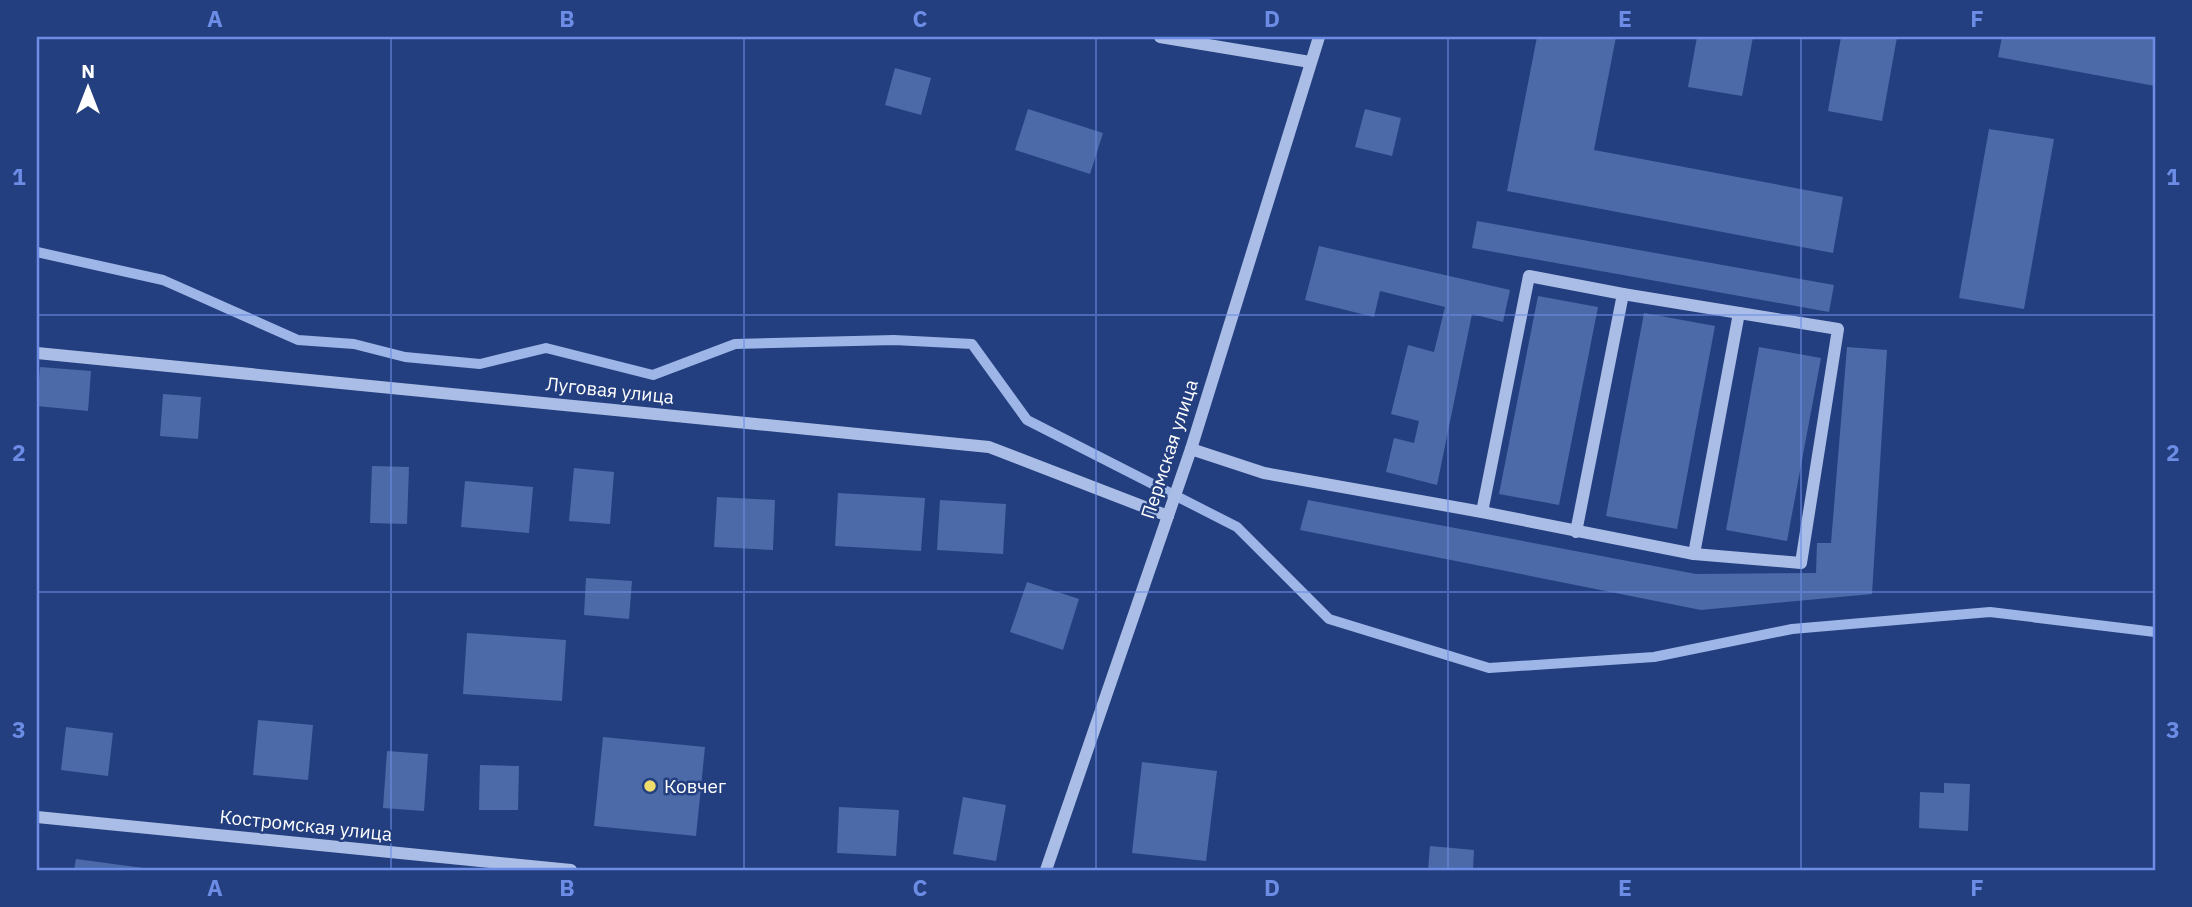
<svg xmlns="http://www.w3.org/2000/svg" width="2192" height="907" viewBox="0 0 2192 907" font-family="'IBM Plex Sans',sans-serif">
	<rect width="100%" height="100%" fill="#243f7f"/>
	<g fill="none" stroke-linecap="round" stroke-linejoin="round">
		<!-- stream -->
		<path stroke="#9eb6e7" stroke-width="10" d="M37,252L163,280L298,340L354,344L405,357L480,364L546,348L653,375L735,344L894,340L972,344L1027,420L1237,527L1329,619L1489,668L1654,657L1792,629L1990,612L2155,632"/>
	</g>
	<!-- building -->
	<g fill="#4c69a8">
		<path d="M1537,37H1616L1594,150L1843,197L1833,253L1507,191Z"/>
		<path d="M1697,37H1753L1742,96L1688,87Z"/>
		<path d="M1841,37H1897L1882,121L1828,111Z"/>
		<path d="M2002,37H2155V86L1998,57Z"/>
		<path d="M895,68L931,78L921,115L885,105Z"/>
		<path d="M1028,109L1103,133L1090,174L1015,150Z"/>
		<path d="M1365,109L1401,118L1392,156L1355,147Z"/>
		<path d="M1989,129L2054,139L2024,309L1959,298Z"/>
		<path d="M1477,221L1834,285L1829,312L1472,248Z"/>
		<path d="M1319,246L1510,290L1503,322L1472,314L1437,485L1386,472L1394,438L1414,443L1419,421L1391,414L1408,345L1434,352L1445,307L1380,291L1374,317L1305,300Z"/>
		<path d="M1538,296L1598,307L1559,505L1499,494Z"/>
		<path d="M1644,313L1715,326L1677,529L1606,516Z"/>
		<path d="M1759,347L1821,358L1787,541L1726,530Z"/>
		<path d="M1847,347L1887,350L1872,594L1701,610L1300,530L1308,500L1696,574L1816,573L1817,543H1831Z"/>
		<path d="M40,367L91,371L88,411L37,406Z"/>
		<path d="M163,394L201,397L198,439L160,436Z"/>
		<path d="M372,466L409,467L407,524L370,523Z"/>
		<path d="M574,468L614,472L610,524L569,521Z"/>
		<path d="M465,481L533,487L529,533L461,527Z"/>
		<path d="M838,493L925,498L921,551L835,546Z"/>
		<path d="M717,497L775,500L773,550L714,547Z"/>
		<path d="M940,500L1006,504L1003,554L937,550Z"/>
		<path d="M586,578L632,581L629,619L584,615Z"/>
		<path d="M1027,582L1079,599L1063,650L1010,632Z"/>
		<path d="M467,633L566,640L562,701L463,694Z"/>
		<path d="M258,720L313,725L308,780L253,775Z"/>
		<path d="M66,727L113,733L108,776L61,770Z"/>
		<path d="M603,737L705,747L696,836L594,826Z"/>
		<path d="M387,751L428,754L424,811L383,808Z"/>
		<path d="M1142,762L1217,771L1206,861L1132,853Z"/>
		<path d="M480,765L519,766L518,810H479Z"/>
		<path d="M1944,783L1970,784L1968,831L1919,828L1920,792L1944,793Z"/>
		<path d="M963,797L1006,805L996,861L953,854Z"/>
		<path d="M839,807L899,810L896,856L837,853Z"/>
		<path d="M1430,846L1474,850L1473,870H1428Z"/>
		<path d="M76,859L151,869V870H74Z"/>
	</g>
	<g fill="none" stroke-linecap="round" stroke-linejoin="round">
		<!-- minor -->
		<g stroke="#aabde6" stroke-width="12">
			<path d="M1160,37L1310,62"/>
			<path d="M37,353L989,447L1168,516"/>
			<path d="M1191,449L1264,473L1482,512L1694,554L1801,563L1838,329L1623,294L1576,532"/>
			<path d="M1482,512L1529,276L1623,294"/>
			<path d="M1694,554L1739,313"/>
			<path d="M37,817L571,870"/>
			<path d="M1046,870L1191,449L1319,37"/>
		</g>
	</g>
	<!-- grid -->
	<path fill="none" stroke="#6c8ce6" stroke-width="2" stroke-opacity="0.55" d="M391,37V870M744,37V870M1096,37V870M1448,37V870M1801,37V870M37,315H2155M37,592H2155"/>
	<!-- markers -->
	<circle fill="#f0dd6e" stroke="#243f7f" stroke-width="2.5" cx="650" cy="786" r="7"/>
	<g text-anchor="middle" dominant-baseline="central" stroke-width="5" stroke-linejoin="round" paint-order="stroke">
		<!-- street labels -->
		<g font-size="19" fill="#fff" stroke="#243f7f">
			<text transform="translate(610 390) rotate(6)">Луговая улица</text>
			<text transform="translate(1169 449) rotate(-72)">Пермская улица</text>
			<text transform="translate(306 825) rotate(6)">Костромская улица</text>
		</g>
		<!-- poi labels -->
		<g font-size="19" fill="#fff" stroke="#243f7f" text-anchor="start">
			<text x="664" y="786">Ковчег</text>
		</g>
	</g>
	<!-- border -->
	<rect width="2192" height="907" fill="none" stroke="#243f7f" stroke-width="77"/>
	<!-- north arrow -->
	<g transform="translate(88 88)" stroke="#243f7f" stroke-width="5" paint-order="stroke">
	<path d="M0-5L12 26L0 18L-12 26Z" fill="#ffffff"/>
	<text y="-10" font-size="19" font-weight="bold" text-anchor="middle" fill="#ffffff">N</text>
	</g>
	<rect x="38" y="38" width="2116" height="831" fill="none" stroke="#6c8ce6" stroke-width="2.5"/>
	<g font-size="23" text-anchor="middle" font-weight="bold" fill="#6c8ce6">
		<text x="215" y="27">A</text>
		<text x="567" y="27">B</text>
		<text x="920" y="27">C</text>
		<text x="1272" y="27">D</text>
		<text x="1625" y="27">E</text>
		<text x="1977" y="27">F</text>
		<text x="19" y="185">1</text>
		<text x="2173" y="185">1</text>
		<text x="19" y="461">2</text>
		<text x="2173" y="461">2</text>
		<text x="19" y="738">3</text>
		<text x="2173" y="738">3</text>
		<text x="215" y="896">A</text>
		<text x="567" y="896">B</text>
		<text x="920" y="896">C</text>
		<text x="1272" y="896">D</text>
		<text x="1625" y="896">E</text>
		<text x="1977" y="896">F</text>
	</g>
</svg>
